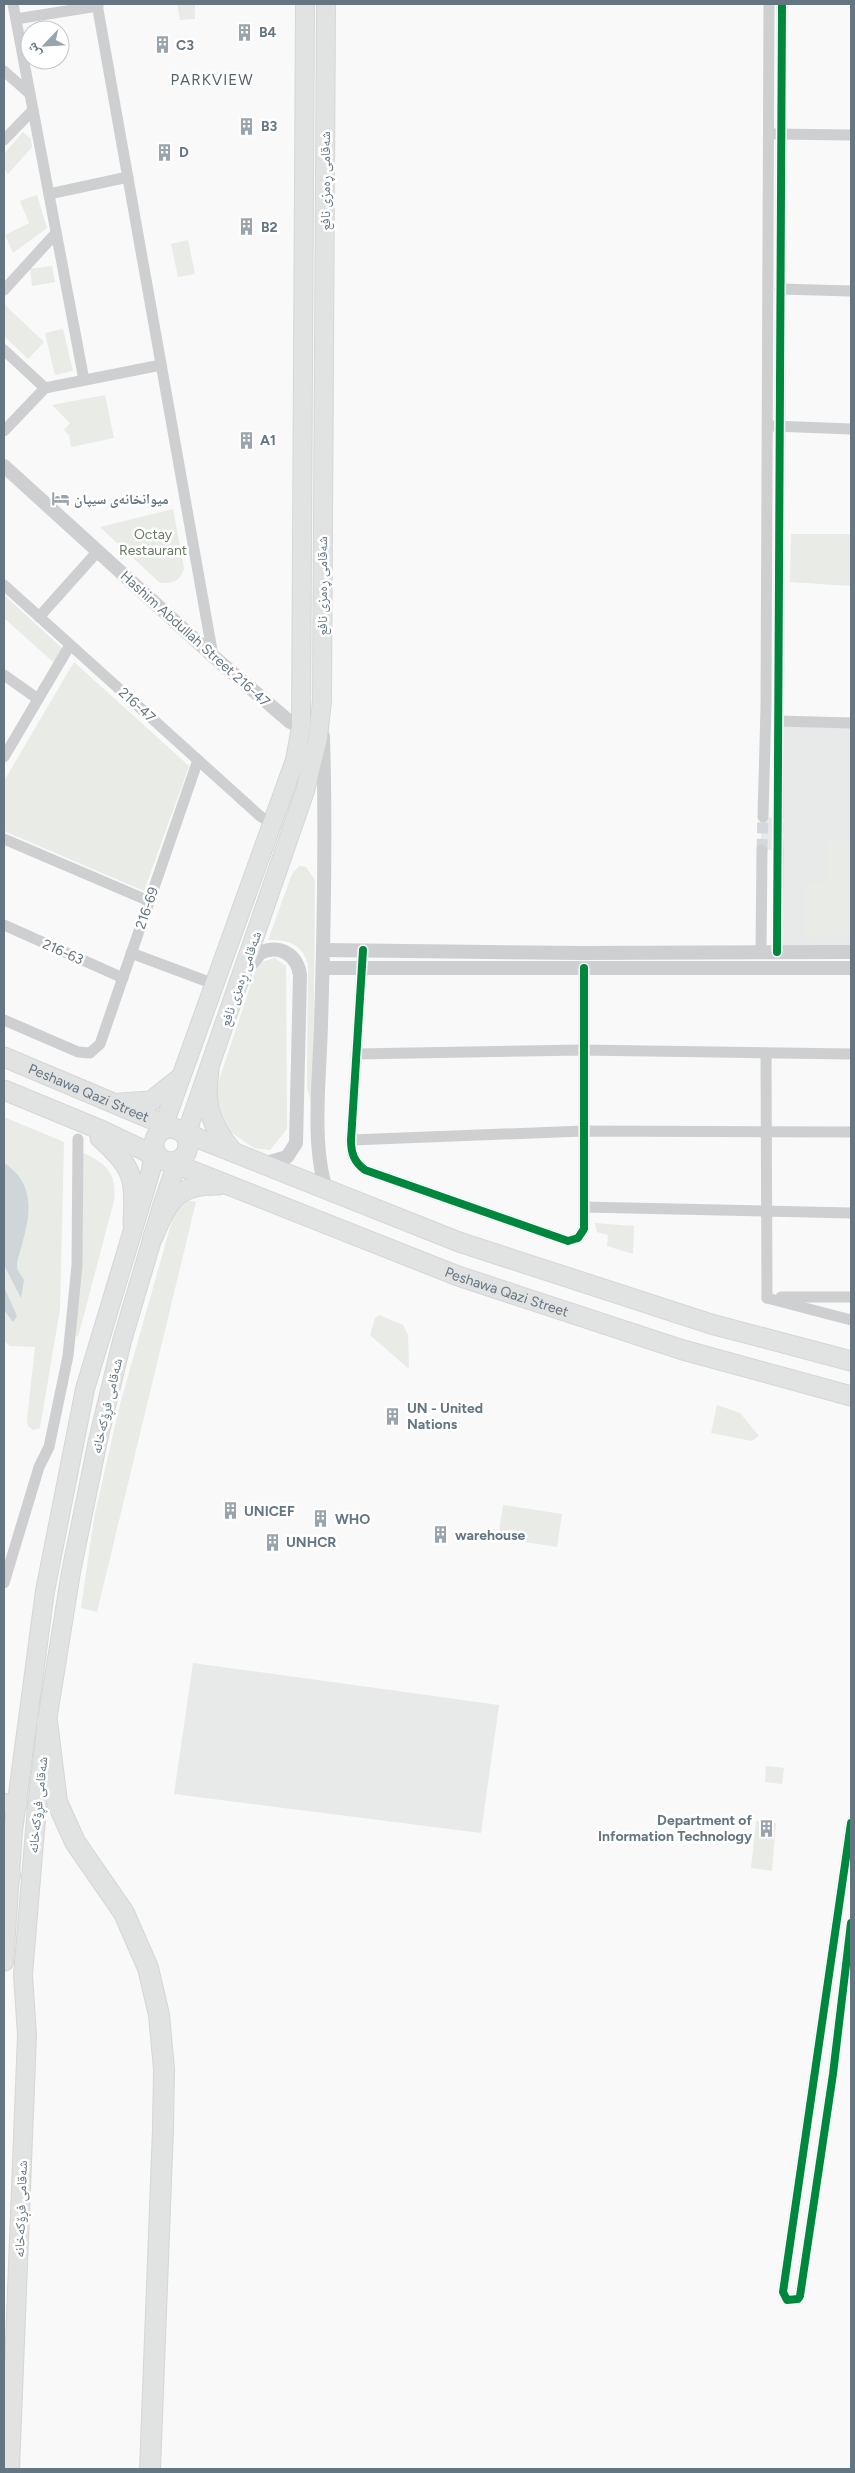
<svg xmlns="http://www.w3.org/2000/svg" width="855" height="2473" viewBox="0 0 855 2473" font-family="Figtree,'Noto Naskh Arabic',sans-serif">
	<rect width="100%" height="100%" fill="#f9f9f9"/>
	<!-- built -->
	<g fill="#e8e9e9">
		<path d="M779,721L851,723V953L777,952V850H761V818L778,817Z"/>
		<path d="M193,1663L499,1705L481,1833L174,1794Z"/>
	</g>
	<!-- green -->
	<g fill="#e8ebe6">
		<path d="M177,4H195V19L180,20Z"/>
		<path d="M23,132L31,139L32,147L8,174L4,169V154Z"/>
		<path d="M37,195L47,228L13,253L5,235L29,223L20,201Z"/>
		<path d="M188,240L195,274L178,277L171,244Z"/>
		<path d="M52,266L55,282L32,286L30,269Z"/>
		<path d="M4,304L44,342L28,359L4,336Z"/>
		<path d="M63,329L73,371L55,375L45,333Z"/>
		<path d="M105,395L114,438L71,447L69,435L64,430L70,423L52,405Z"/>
		<path d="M173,509L184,568C180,582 173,583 160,583L100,527Z"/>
		<path d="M791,534H851V586L790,582Z"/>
		<path d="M4,595L63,649L53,662L4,618Z"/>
		<path d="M74,662L189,766L144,891L4,831V781Z"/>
		<path d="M828,838H851V937H805V884H828Z"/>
		<path d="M299,866L306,867L315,880L313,1110L307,1087L308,964C302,944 288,939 268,940L292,874Z"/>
		<path d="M275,958L286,966L287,1129L270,1150L254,1148L219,1124L215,1092L258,963Z"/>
		<path d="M4,1117L64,1142L60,1309L40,1428L33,1430L28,1426L27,1420L35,1347L10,1346L4,1341Z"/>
		<path d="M81,1152C106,1163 117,1172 114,1201L78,1337L73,1333L83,1236L79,1179Z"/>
		<path d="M187,1200L196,1202L97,1612L81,1608L94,1518L119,1408L173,1217L180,1205Z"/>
		<path d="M595,1223L634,1226L633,1254L607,1246L608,1235L597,1232Z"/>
		<path d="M379,1315L403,1325L408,1335L409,1369L370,1335L375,1318Z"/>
		<path d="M717,1405L740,1413L759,1436L752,1441L711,1433Z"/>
		<path d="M503,1505L562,1514L557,1547L498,1538Z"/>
		<path d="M766,1766L784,1768L782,1784L765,1782Z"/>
		<path d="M756,1821L776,1823L772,1871L751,1868Z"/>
	</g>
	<!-- water -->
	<g fill="#ced6d9">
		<path d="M4,1163C42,1188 27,1226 17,1262V1269L24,1280L21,1298L4,1265Z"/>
		<path d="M4,1287L17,1316L13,1322L4,1310Z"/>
	</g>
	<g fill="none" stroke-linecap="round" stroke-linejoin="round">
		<!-- minor-tunnel -->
		<g stroke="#d4d8dc" stroke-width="11" stroke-dasharray="11 5.5" stroke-linecap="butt">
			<path d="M762,850L763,817"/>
			<path d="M778,850V817"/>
		</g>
		<defs>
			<g id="primary">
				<path d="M157,1135L167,1116L295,760L301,727L305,4"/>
				<path d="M187,1147L190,1123L305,791L318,738L322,701L326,4"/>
				<path d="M4,1962L13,1831L45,1591L85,1389L151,1170L154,1147"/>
				<path d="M10,2469L27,2035L23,1975L37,1806L47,1721L71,1572L98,1440L122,1341L162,1206L172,1177L183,1157"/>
			</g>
			<g id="trunk">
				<path id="s1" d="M4,1057L175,1129"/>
				<path d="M209,1071C203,1104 211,1126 233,1152"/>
				<path d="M4,1090L101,1130L160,1158"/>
				<path d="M120,1103L151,1101L180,1078"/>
				<circle cx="171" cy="1145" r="17"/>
				<path d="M180,1131L459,1242L711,1324L851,1361"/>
				<path d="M100,1138C135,1168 135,1180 133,1224"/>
				<path id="s2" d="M170,1162L458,1276L683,1350L851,1396"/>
				<path d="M153,1237C169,1200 176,1184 219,1185"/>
			</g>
			<g id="motorway">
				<path d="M47,1721L57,1802L75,1842L124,1913L148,1968L159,2015L164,2069L163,2129L150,2469"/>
				<path d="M4,1804H17"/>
				<path d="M4,1855L10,1875"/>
			</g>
		</defs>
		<!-- primary casing -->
		<use href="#primary" stroke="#d5d6d7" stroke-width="20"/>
		<!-- trunk casing -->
		<use href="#trunk" stroke="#d5d6d6" stroke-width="21"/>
		<!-- motorway casing -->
		<use href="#motorway" stroke="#d5d6d6" stroke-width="22"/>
		<!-- minor -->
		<g stroke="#cecfd0" stroke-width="11">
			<path d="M13,4L84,380"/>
			<path d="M97,4L213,656"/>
			<path d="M16,19L98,6"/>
			<path d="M4,71L30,94"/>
			<path d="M773,134L851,135"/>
			<path d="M4,140L33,110"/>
			<path d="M49,194L128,177"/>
			<path d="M780,289L851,291"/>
			<path d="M4,290L56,233"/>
			<path d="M4,350L45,388"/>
			<path d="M773,426L851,429"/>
			<path d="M4,431L45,388L161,365"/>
			<path d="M4,585L260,816L272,823"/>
			<path d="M39,617L98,551"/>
			<path d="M4,675L38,699"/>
			<path d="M779,721L851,723"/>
			<path d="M4,757L70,645"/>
			<path d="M763,817L766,707L769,4"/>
			<path d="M778,817L782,4"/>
			<path d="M4,839L149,901"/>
			<path d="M4,925L123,978"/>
			<path d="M363,950L351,1140C351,1153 354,1162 365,1170L568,1241L578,1238L584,1229V968"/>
			<path d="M761,951L762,850"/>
			<path d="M777,952L778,850"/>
			<path d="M131,953L214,984"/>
			<path d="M4,1020L78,1052L90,1053L100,1044L198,760"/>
			<path d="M766,1053L767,1298"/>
			<path d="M356,1054L582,1050L851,1054"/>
			<path d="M351,1140L583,1131L851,1132"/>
			<path d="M584,1207L851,1213"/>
			<path d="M781,1297H851"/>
			<path d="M767,1298L851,1320"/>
			<path d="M4,1583L39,1467L49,1447L68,1356L77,1265L78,1139"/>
			<path d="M851,1823L783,2292L787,2300L798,2299L800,2296L833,2074L851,1923"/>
		</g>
		<!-- tertiary -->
		<g stroke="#cecfd0" stroke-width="14">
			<path d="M4,466L213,656L290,722L301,727"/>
			<path d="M323,736C326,832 324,928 321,1024C320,1074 311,1142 326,1189"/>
			<path d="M323,950L581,953L851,952"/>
			<path d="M323,968H851"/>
			<path d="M247,969L260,953C279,944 297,954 300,975L296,1143L287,1157L263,1164"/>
		</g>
		<!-- primary -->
		<use href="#primary" stroke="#e1e2e2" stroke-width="18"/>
		<!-- trunk -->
		<use href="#trunk" stroke="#e1e2e2" stroke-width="19"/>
		<!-- motorway -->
		<use href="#motorway" stroke="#e1e2e2" stroke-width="20"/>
		<defs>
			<g id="cycleway">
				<path d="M363,950L351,1140C351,1153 354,1162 365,1170L568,1241L578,1238L584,1229V968"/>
				<path d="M777,952L782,4"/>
				<path d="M851,1823L783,2292L787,2300L798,2299L800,2296L833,2074L851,1923"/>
			</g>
		</defs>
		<!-- cycleway casing -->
		<use href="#cycleway" stroke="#fff" stroke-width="11"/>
		<!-- cycleway -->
		<use href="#cycleway" stroke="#00873e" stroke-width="8"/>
	</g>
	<!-- icons -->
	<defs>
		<symbol id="building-bare" viewBox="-9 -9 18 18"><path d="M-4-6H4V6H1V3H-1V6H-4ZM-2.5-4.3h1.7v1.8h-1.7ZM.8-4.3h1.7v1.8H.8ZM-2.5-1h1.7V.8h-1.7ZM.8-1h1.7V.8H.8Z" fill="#99a4ac" stroke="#fff" stroke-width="2.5" paint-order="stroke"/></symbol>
		<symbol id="hotel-bare" viewBox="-9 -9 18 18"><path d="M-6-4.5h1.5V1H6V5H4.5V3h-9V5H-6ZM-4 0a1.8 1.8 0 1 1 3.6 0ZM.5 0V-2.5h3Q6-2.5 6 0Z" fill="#99a4ac" stroke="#fff" stroke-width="2.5" paint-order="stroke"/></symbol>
	</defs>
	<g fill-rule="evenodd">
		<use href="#building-bare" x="232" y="20" width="25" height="25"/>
		<use href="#building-bare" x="150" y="32" width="25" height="25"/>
		<use href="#building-bare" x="234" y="114" width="25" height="25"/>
		<use href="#building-bare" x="152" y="140" width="25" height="25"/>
		<use href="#building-bare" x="234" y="214" width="25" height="25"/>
		<use href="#building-bare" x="234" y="428" width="25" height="25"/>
		<use href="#hotel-bare" x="48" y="486" width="25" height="25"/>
		<use href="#building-bare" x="380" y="1404" width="25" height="25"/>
		<use href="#building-bare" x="218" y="1498" width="25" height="25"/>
		<use href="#building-bare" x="308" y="1506" width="25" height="25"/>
		<use href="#building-bare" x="428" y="1522" width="25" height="25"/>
		<use href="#building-bare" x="260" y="1530" width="25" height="25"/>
		<use href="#building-bare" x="754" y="1816" width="25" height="25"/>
	</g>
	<g text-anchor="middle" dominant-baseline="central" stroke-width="5" stroke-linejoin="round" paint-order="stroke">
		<!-- poi labels -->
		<g font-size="14" font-weight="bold" fill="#657683" stroke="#fff" text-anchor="start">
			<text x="259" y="32">B4</text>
			<text x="176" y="45">C3</text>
			<text x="261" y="126">B3</text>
			<text x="179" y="152">D</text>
			<text x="261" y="227">B2</text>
			<text x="260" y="440">A1</text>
			<text x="74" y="499">میوانخانەی سیپان</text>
			<text x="407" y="1408">UN - United<tspan x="407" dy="16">Nations</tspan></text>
			<text x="244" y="1511">UNICEF</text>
			<text x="335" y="1519">WHO</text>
			<text x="455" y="1535">warehouse</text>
			<text x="286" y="1542">UNHCR</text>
			<text x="752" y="1820" text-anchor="end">Department of<tspan x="752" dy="16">Information Technology</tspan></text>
		</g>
		<!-- street labels -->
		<g font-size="14" fill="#657683" stroke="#fff">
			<text transform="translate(325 181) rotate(-90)">شەقامی ڕەمزی نافع</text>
			<text transform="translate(322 586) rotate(-90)">شەقامی ڕەمزی نافع</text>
			<text transform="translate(195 639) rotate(42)">Hashim Abdullah Street 216-47</text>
			<text transform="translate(137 705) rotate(42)">216-47</text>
			<text transform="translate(147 908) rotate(-71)">216-69</text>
			<text transform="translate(63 952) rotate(24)">216-63</text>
			<text transform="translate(241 979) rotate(-71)">شەقامی ڕەمزی نافع</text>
			<text stroke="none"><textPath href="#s1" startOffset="92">Peshawa Qazi Street</textPath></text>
			<text stroke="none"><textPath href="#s2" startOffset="361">Peshawa Qazi Street</textPath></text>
			<text transform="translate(107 1406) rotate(-77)">شەقامی فڕۆکەخانە</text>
			<text transform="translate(38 1805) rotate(-84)">شەقامی فڕۆکەخانە</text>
			<text transform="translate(21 2209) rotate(-88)">شەقامی فڕۆکەخانە</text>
		</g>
		<!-- park labels -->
		<g font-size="14" fill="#687a64" stroke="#fff">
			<text x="153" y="534">Octay<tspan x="153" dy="16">Restaurant</tspan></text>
		</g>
		<!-- neighbourhood labels -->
		<g font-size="15" letter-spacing="1" fill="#57646e" stroke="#fff">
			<text x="212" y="80">PARKVIEW</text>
		</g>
	</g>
	<!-- border -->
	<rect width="855" height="2473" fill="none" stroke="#657683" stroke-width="10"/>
	<!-- north arrow -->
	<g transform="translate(45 45) rotate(245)"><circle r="24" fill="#ffffff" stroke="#c1c8cd"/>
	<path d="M0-4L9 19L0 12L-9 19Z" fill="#99a4ac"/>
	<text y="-8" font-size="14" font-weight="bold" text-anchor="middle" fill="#657683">ش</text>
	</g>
</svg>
